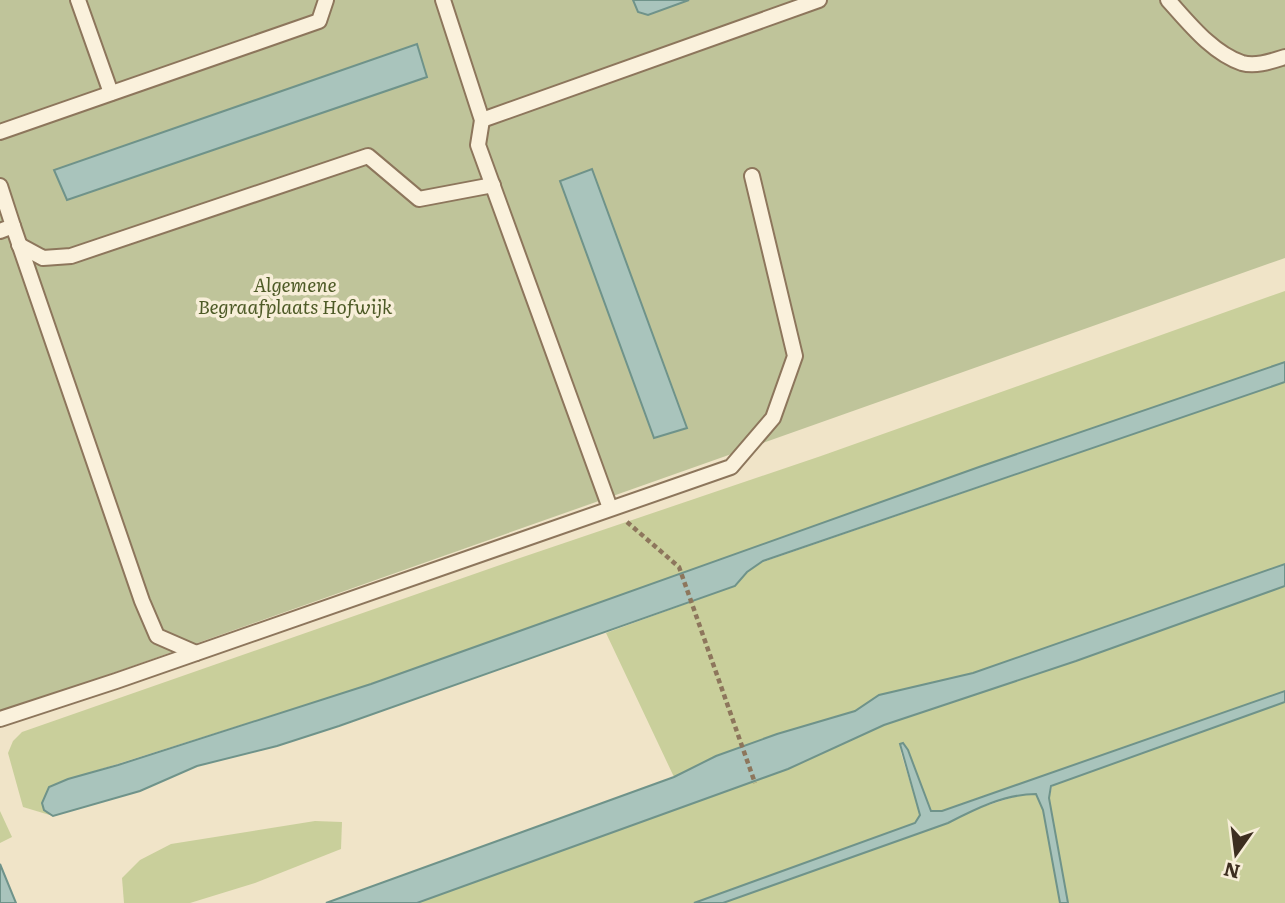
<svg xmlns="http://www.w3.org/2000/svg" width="1285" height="903" viewBox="0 0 1285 903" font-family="Literata,serif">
	<rect width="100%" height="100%" fill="#f0e4c8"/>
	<!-- green -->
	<g fill="#c9cf9b">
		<path d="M1285,291V362L979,467L371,684L57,783L44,810L53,816L23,807L8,753L13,741L22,732L517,559L821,456Z"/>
		<path d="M1285,382V564L973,673L879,695L855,711L777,734L716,756L674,777L606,633L735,586L747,572L763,562Z"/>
		<path d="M1285,586V691L942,811L931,812L900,744L901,753L920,815L915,823L694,903H417L788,769L884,725L1076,661Z"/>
		<path d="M1285,702V903H1068L1049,798L1053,784Z"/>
		<path d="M1023,794H1036L1043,810L1060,903H723L948,823L973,810Z"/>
		<path d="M0,811L12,837L0,843Z"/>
		<path d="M315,821L342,822L341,849L255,883L190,903H124L122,878L140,860L171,844Z"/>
	</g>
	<!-- cemetery -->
	<path fill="#bfc49a" d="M0,0H1285V258L0,713Z"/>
	<!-- water -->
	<g fill="#a9c4bc" stroke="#6f938a" stroke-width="2">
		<path d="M633,0H689L648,15L638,12Z"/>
		<path d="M417,44L427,77L67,200L54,170Z"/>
		<path d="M592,169L687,428L654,438L560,181Z"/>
		<path d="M1285,362V382L763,561L747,572L735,586L339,726L277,746L197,766L140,791L53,816L44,810L42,803L49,787L68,779L118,765L371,684L979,467Z"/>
		<path d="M1285,564V586L1076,661L884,725L788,769L417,903H326L674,777L716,756L777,734L855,711L879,695L973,673Z"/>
		<path d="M1285,691V702L1051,786L1049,798L1068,903H1060L1043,810L1036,794C1005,794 975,809 948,823L723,903H694L915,823L920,815L900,744L903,743L908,750L931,811H942Z"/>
		<path d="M0,864L16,903H0Z"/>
	</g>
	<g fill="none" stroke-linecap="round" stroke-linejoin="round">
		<defs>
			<g id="service">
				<path d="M78,0L111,93"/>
				<path d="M443,0L482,120L478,145L610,508"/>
				<path d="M1168,0C1188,22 1212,53 1242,63C1256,67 1272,61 1285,57"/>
				<path d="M482,120L819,0"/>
				<path d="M0,132L319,21L326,0"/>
				<path d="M0,186L13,226L0,231"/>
				<path d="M13,226L142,601L157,636L196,653"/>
				<path d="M19,245L43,258L71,256L368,156L419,199L493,185"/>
				<path d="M0,719L116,681L731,467L773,418L795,356L752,176"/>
			</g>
		</defs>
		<!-- service casing -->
		<use href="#service" stroke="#8d765c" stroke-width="18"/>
		<!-- path -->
		<path stroke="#8d765c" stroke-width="4.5" stroke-dasharray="5 3.5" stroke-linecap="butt" d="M627,522L679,567L755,783"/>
		<!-- service -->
		<use href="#service" stroke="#faf1dc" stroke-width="14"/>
	</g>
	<g text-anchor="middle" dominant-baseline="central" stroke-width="7" stroke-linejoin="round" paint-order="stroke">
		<!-- park labels -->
		<g font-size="19" font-style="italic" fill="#4d5a26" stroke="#f7eed8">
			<text x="295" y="284">Algemene<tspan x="295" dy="22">Begraafplaats Hofwijk</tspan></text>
		</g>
	</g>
	<!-- north arrow -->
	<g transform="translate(1236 854) rotate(194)" stroke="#f7eed8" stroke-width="5" paint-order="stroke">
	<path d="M0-5L12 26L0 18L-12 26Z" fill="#3d2e20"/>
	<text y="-10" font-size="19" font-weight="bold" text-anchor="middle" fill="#3d2e20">N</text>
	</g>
</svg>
